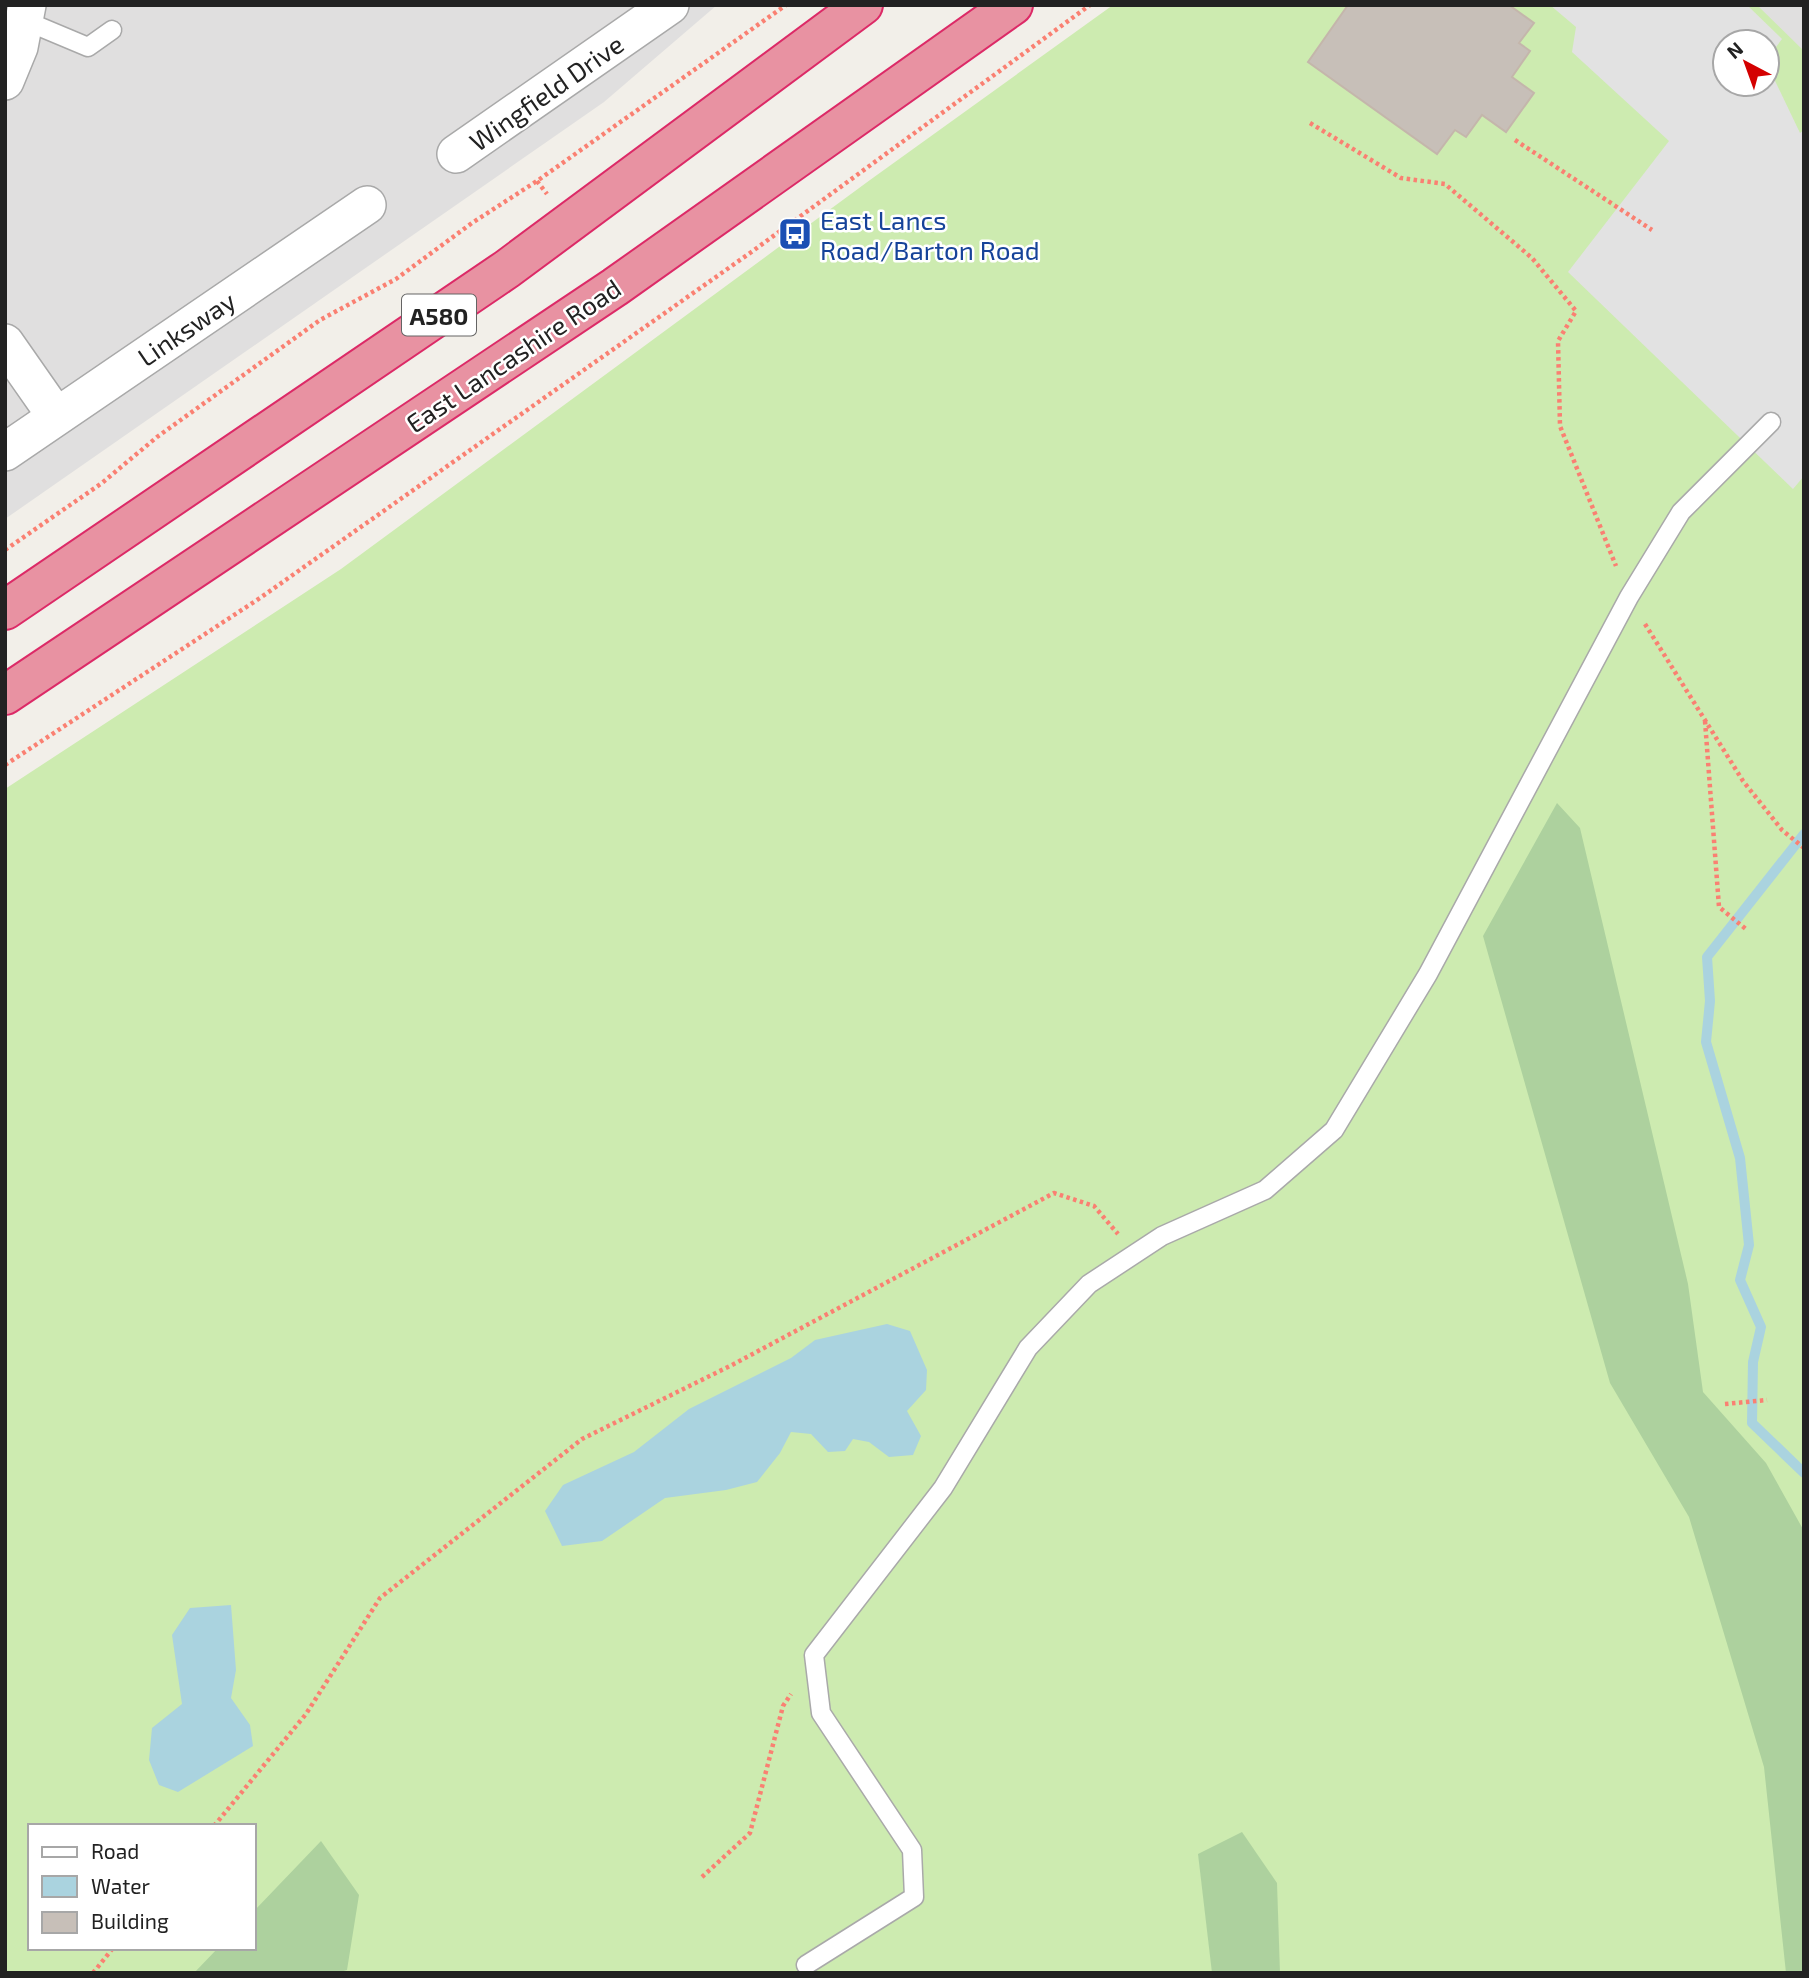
<svg xmlns="http://www.w3.org/2000/svg" width="1809" height="1978" viewBox="0 0 1809 1978" font-family="'Exo 2',sans-serif">
	<rect width="100%" height="100%" fill="#f2efe9"/>
	<!-- residential -->
	<g fill="#e0dfdf">
		<path d="M5,5H717L604,102L5,519Z"/>
		<path d="M1742,5H1804V64Z"/>
	</g>
	<!-- grass -->
	<path fill="#cdebb0" fill-rule="evenodd" d="M1113,5H1757L1804,51V1973H5V789L341,569L870,180ZM1725,42H1767V84H1725ZM30,1826H254V1948H30Z"/>
	<!-- forest -->
	<g fill="#add19e">
		<path d="M1557,803L1580,828L1688,1284L1703,1392L1766,1463L1804,1531V1973H1786L1764,1767L1689,1517L1610,1383L1483,936Z"/>
		<path d="M1242,1832L1277,1883L1280,1973H1212L1198,1854Z"/>
		<path d="M321,1841L359,1895L347,1970L337,1973H194L218,1948H254V1911Z"/>
	</g>
	<!-- parking -->
	<path fill="#e2e2e2" d="M1550,5H1747L1782,39L1767,59V42H1725V84H1767V64L1800,133L1804,130V476L1793,489L1568,272L1669,141L1572,52L1576,27Z"/>
	<!-- water -->
	<g fill="#aad3df">
		<path d="M887,1324L910,1331L927,1370L926,1390L907,1411L921,1436L913,1455L889,1457L869,1442L853,1439L845,1451L828,1452L811,1434L791,1432L780,1453L757,1482L726,1490L665,1498L602,1541L562,1546L545,1511L563,1485L634,1452L689,1409L791,1358L815,1340Z"/>
		<path d="M231,1605L236,1670L231,1698L250,1725L253,1746L178,1792L159,1785L149,1760L152,1728L182,1704L172,1635L190,1608Z"/>
	</g>
	<g fill="none" stroke-linecap="round" stroke-linejoin="round">
		<!-- stream -->
		<path stroke="#aad3df" stroke-width="10" d="M1804,834L1707,957L1710,1001L1706,1042L1740,1158L1749,1245L1740,1280L1761,1327L1753,1362L1752,1423L1804,1473"/>
	</g>
	<!-- building -->
	<path fill="#c7bfb8" stroke="#c4b6ab" stroke-width="2" d="M1348,5H1509L1534,23L1519,43L1530,51L1512,77L1534,93L1506,132L1482,115L1466,137L1455,130L1437,154L1308,62Z"/>
	<g fill="none" stroke-linecap="round" stroke-linejoin="round">
		<defs>
			<g id="lane">
				<path d="M26,21L88,47L112,30"/>
				<path d="M806,1965L914,1897L912,1850L821,1713L814,1655L943,1488L1028,1348L1089,1284L1162,1236L1265,1190L1334,1130L1428,974L1629,597L1681,512L1771,422"/>
			</g>
			<g id="street">
				<path d="M5,81L19,47L27,5"/>
				<path d="M456,154L670,5"/>
				<path d="M5,343L56,416"/>
				<path d="M5,452L367,205"/>
			</g>
			<g id="highway">
				<path d="M5,610L507,269L863,5"/>
				<path d="M5,695L615,287L1013,5"/>
			</g>
		</defs>
		<!-- lane casing -->
		<use href="#lane" stroke="#a9a9a9" stroke-width="21"/>
		<!-- street casing -->
		<use href="#street" stroke="#a9a9a9" stroke-width="40"/>
		<!-- highway casing -->
		<use href="#highway" stroke="#dc2a67" stroke-width="42"/>
		<!-- path -->
		<g stroke="#fa8072" stroke-width="4.5" stroke-dasharray="3.5 3.5" stroke-linecap="butt">
			<path d="M1310,123L1401,178L1445,184L1532,258L1576,311L1558,341L1560,426L1616,566"/>
			<path d="M1515,140L1652,230"/>
			<path d="M537,181L547,194"/>
			<path d="M5,550L102,483L157,437L320,320L396,279L472,223L537,181L786,5"/>
			<path d="M1645,624L1743,781L1782,830L1804,848"/>
			<path d="M1705,721L1719,907L1747,930"/>
			<path d="M5,765L260,598L750,253L1090,5"/>
			<path d="M1725,1404L1767,1400"/>
			<path d="M214,1826L306,1714L380,1598L582,1439L732,1365L1054,1193L1094,1206L1118,1234"/>
			<path d="M702,1877L750,1833L783,1706L791,1694"/>
			<path d="M93,1973L113,1948"/>
		</g>
		<!-- lane -->
		<use href="#lane" stroke="#fff" stroke-width="18"/>
		<!-- street -->
		<use href="#street" stroke="#fff" stroke-width="37"/>
		<!-- highway -->
		<use href="#highway" stroke="#e892a2" stroke-width="38"/>
	</g>
	<!-- icons -->
	<defs>
		<symbol id="bus-square" viewBox="-11 -11 22 22"><rect x="-9" y="-9" width="18" height="18" rx="4" fill="#1a4fb4" stroke="#fff"/><path d="M-5-6H5V4H4V6H2V4H-2V6H-4V4H-5ZM-3.5-4V0h7V-4ZM-3.5 1.2v1.5H-2V1.2ZM2 1.2v1.5H3.5V1.2Z" fill="#fff"/></symbol>
	</defs>
	<g fill-rule="evenodd">
		<use href="#bus-square" x="776" y="215" width="38" height="38"/>
	</g>
	<g text-anchor="middle" dominant-baseline="central" stroke-width="5" stroke-linejoin="round" paint-order="stroke">
		<!-- shield labels -->
		<rect fill="#fff" stroke="#646464" stroke-width="2" x="402" y="294.5" width="74" height="41" rx="5"/>
		<g font-size="24" font-weight="bold" fill="#222">
			<text x="439" y="315">A580</text>
		</g>
		<!-- street labels -->
		<g font-size="26" fill="#222" stroke="#fff">
			<text transform="translate(546 92) rotate(-35)">Wingfield Drive</text>
			<text transform="translate(186 328) rotate(-34)">Linksway</text>
			<text transform="translate(513 355) rotate(-34)">East Lancashire Road</text>
		</g>
		<!-- transit labels -->
		<g font-size="26" fill="#164399" stroke="#fff" text-anchor="start">
			<text x="820" y="219">East Lancs<tspan x="820" dy="30">Road/Barton Road</tspan></text>
		</g>
	</g>
	<!-- border -->
	<rect width="1809" height="1978" fill="none" stroke="#222222" stroke-width="14"/>
	<!-- legend -->
	<rect x="28" y="1824" width="228" height="126" fill="#ffffff" stroke="#a7a7a7" stroke-width="2"/>
	<rect x="42" y="1847" width="35" height="10" fill="#ffffff" stroke="#a7a7a7" stroke-width="2"/>
	<text x="91" y="1859" font-size="21" fill="#222222">Road</text>
	<rect x="42" y="1876" width="35" height="21" fill="#aad3df" stroke="#a7a7a7" stroke-width="2"/>
	<text x="91" y="1894" font-size="21" fill="#222222">Water</text>
	<rect x="42" y="1912" width="35" height="21" fill="#c7bfb8" stroke="#a7a7a7" stroke-width="2"/>
	<text x="91" y="1929" font-size="21" fill="#222222">Building</text>
	<!-- north arrow -->
	<g transform="translate(1746 63) rotate(319)"><circle r="33" fill="#ffffff" stroke="#a7a7a7" stroke-width="2"/>
	<path d="M0-5L12 26L0 18L-12 26Z" fill="#d40000"/>
	<text y="-10" font-size="19" font-weight="bold" text-anchor="middle" fill="#222222">N</text>
	</g>
</svg>
